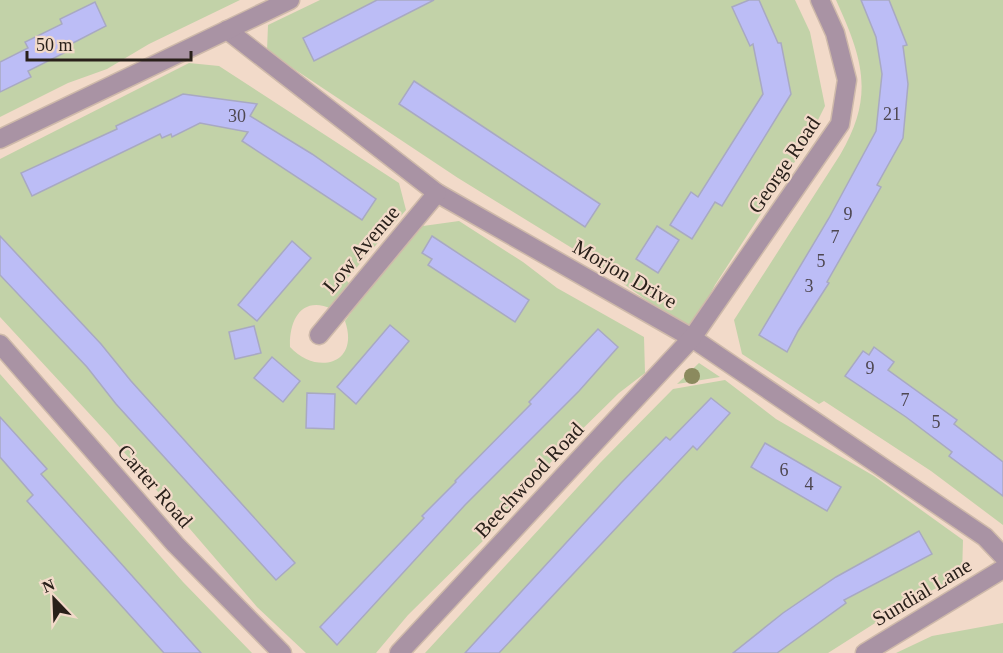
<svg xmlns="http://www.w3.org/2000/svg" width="1003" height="653" viewBox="0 0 1003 653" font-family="'Times New Roman',serif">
	<rect width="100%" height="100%" fill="#f2dac9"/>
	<!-- green -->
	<g fill="#c2d2a8">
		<path d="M0,0H240L149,44L107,69L68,83L0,117Z"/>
		<path d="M320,0H795L810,32L825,106L805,146L715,285L695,323L683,326L580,253L458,178L267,51L268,25Z"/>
		<path d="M836,0H1003V525L931,471L824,401L819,404L742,354L734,320L840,155C875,96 863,59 836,0Z"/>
		<path d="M189,63L219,66L399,183L406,210L346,280L352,286L332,309C301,295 289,321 290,347C317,376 360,364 345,321L365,293L423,226L459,221L523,262L557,288L644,337L645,373L619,393L562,449L495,529L408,615L376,653H306L257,607L110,436L0,317V159Z"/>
		<path d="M699,363L720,377L677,384Z"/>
		<path d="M0,374L183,582L252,653H0Z"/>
		<path d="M725,380L776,419L874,476L963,540L962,575L905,604L828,653H425L600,463L673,389Z"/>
		<path d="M1003,623V653H896L932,636Z"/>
	</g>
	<!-- building -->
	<g fill="#bcbdf6" stroke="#a8a9c2" stroke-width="1.5">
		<path d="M377,0H434L314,61L303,38Z"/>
		<path d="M749,0H759L778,43H781L791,94L722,206L715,202L692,239L670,225L691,192L698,197L763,94L753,44L750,46L732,7Z"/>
		<path d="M861,0H889L907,45L903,46L908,84L903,138L877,185L881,187L827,282L829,283L798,331L787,352L759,335L829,218L876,131L882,74L876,37Z"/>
		<path d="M95,2L106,26L69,45L72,49L28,71L31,77L0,92V62L28,48L25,42L62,24L60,19Z"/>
		<path d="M414,81L600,204L585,227L399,104Z"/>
		<path d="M183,94L257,104L250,116L312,154L376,199L362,220L242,141L248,132L200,123L172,137L171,134L162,138L160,134L32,196L21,173L117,129L116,126Z"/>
		<path d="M657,226L679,240L658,273L636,259Z"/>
		<path d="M0,236L101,344L131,381L295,563L276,580L116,404L87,367L0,275Z"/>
		<path d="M432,236L529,300L515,322L428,265L432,259L422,253Z"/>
		<path d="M292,241L311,258L257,321L238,305Z"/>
		<path d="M390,325L409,341L356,404L337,387Z"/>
		<path d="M254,326L261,353L235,359L229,332Z"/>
		<path d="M598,329L618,347L579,391L465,505L337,645L320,627L424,518L422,516L456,482L455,481L531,404L529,402Z"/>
		<path d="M874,347L894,362L888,370L957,420L954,424L1003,462V496L949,456L952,452L906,417L845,376L863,351L869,355Z"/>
		<path d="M272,357L300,381L283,402L254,378Z"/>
		<path d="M307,393L335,394L334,429L306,428Z"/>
		<path d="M711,398L730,413L697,450L693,446L499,653H465L621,483L666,437L670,440Z"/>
		<path d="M0,417L47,469L41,474L201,653H164L27,501L33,495L0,457Z"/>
		<path d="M765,443L841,487L827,511L751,467Z"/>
		<path d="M919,531L932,554L844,600L846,603L777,653H733L783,613L836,577Z"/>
	</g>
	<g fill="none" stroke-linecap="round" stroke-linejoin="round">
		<defs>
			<g id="street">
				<path d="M227,30L437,193L692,338L985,537L1003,556"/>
				<path d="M0,139L290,0"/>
				<path d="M319,335L437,193"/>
				<path d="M0,344L175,544L282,653"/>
				<path d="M399,653L692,338L840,124L847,80L835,33L820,0"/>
				<path d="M865,653L1003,569"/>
			</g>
		</defs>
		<!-- street casing -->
		<use href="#street" stroke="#ceb9aa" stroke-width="21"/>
		<!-- street -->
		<use href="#street" stroke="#a993a4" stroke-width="18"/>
	</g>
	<!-- trees -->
	<circle fill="#8b8a5e" cx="692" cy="376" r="8"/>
	<g text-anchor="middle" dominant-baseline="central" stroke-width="4.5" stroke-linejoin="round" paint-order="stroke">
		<!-- number labels -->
		<g font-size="18" fill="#4e4751">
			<text x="892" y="114">21</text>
			<text x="237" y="116">30</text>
			<text x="848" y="214">9</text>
			<text x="835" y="237">7</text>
			<text x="821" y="261">5</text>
			<text x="809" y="286">3</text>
			<text x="870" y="368">9</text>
			<text x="905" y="400">7</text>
			<text x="936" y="422">5</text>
			<text x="784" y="470">6</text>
			<text x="809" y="484">4</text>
		</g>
		<!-- street labels -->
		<g font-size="21" fill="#29201a" stroke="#f2dac9">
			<text transform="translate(784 165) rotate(-56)">George Road</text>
			<text transform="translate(361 249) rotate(-50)">Low Avenue</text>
			<text transform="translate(625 274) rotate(30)">Morjon Drive</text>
			<text transform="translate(529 480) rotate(-47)">Beechwood Road</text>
			<text transform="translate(155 486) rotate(49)">Carter Road</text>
			<text transform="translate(922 592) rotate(-31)">Sundial Lane</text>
		</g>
	</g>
	<!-- north arrow -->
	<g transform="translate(54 599) rotate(337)" stroke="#f2dac9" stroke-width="4.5" paint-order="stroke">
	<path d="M0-4.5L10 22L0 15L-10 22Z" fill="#29201a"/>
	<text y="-9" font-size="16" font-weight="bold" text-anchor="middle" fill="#29201a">N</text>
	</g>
	<!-- scale -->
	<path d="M27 51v9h164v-9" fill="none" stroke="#29201a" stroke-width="3"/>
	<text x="36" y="51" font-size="18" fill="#29201a" stroke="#f2dac9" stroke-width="4.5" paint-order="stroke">50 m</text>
</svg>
